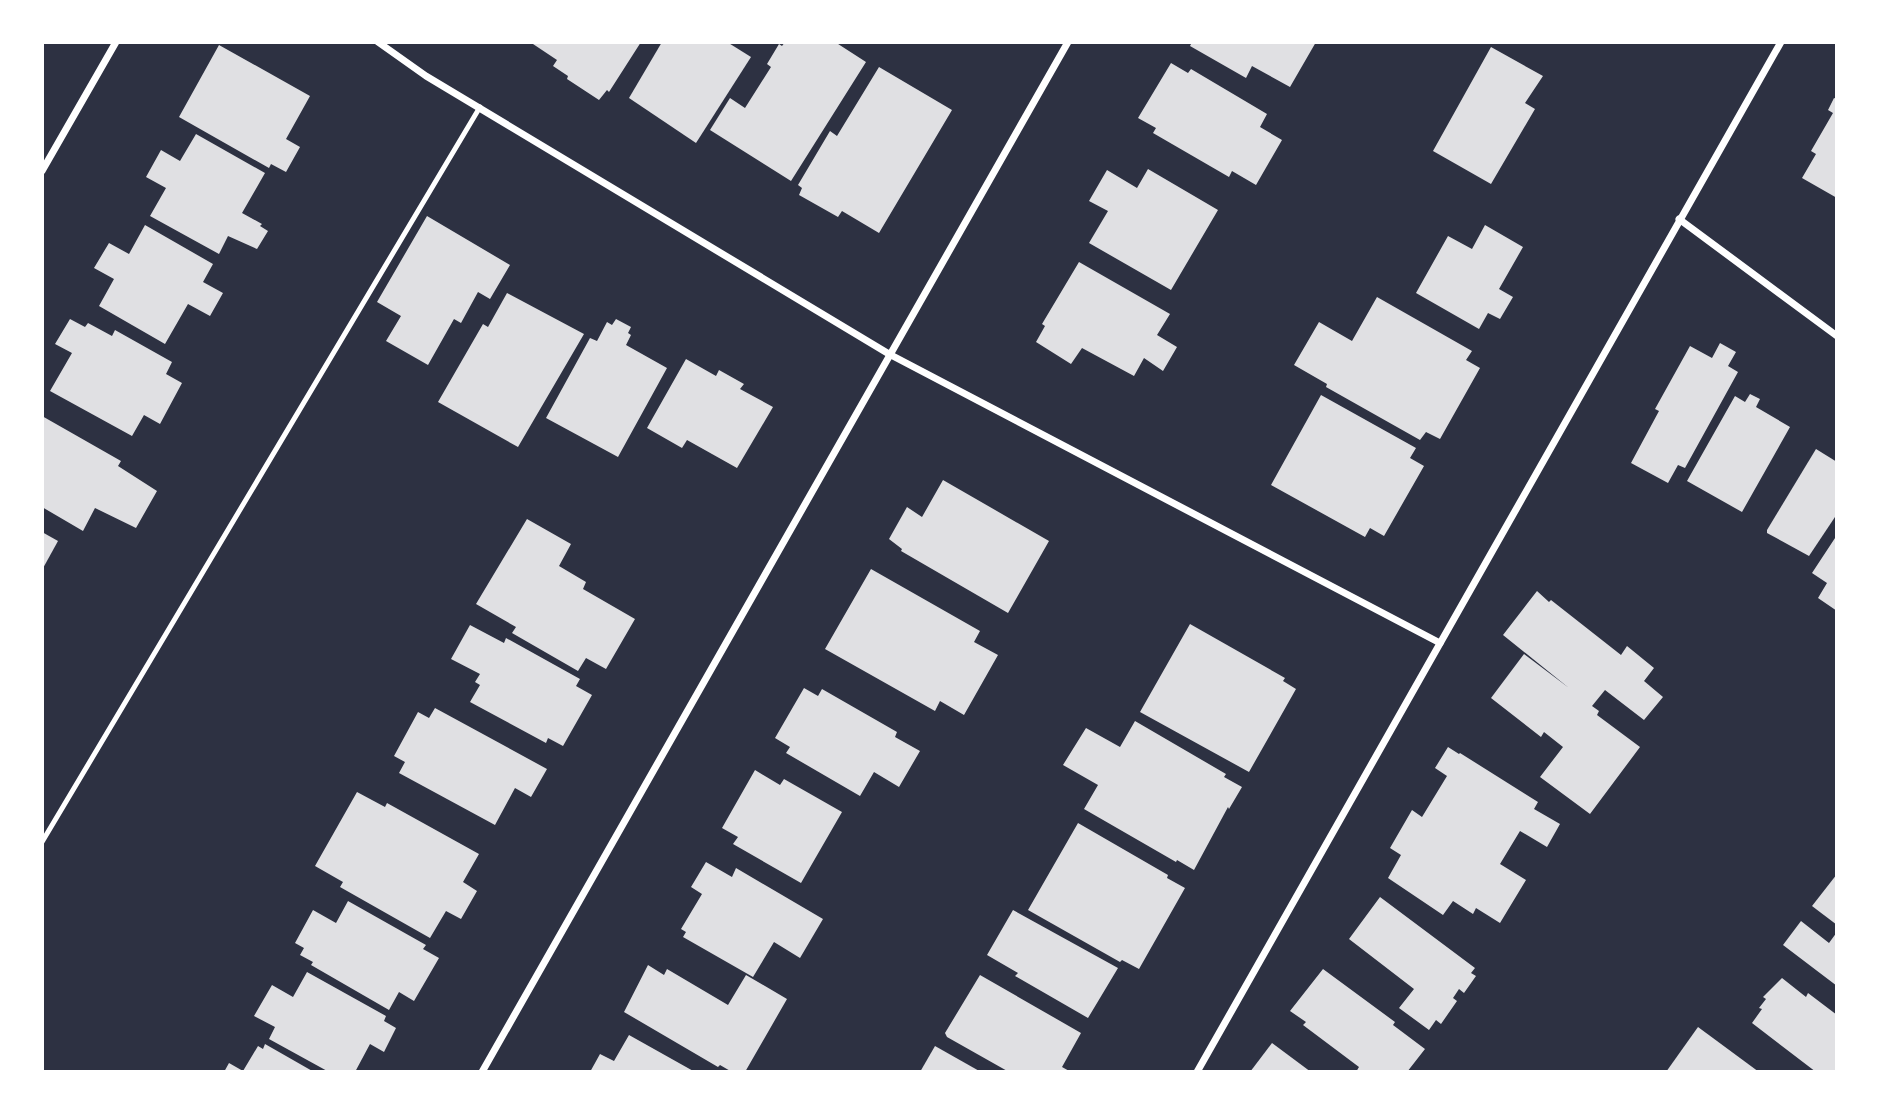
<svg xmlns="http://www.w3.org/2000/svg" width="1879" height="1114" viewBox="0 0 1879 1114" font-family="'Work Sans',sans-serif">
	<rect width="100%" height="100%" fill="#2d3142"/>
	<!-- building -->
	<g fill="#e0e0e3">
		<path d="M530,42H641L609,92L607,90L599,100L567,79L568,76L553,66L557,60Z"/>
		<path d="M662,42H727L751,57L696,143L629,98Z"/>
		<path d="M785,42H835L866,62L791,181L710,130L730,98L745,108L771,67L767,64L779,44L782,46Z"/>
		<path d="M1192,42H1316L1290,87L1252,66L1246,78L1190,46Z"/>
		<path d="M219,45L310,96L286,139L300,147L286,172L271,164L269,168L179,117Z"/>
		<path d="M1491,47L1543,76L1525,103L1535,109L1491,184L1433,151Z"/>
		<path d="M1171,63L1188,73L1191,69L1267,114L1260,127L1282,140L1256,185L1232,171L1229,177L1153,133L1156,128L1138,118Z"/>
		<path d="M879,67L952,110L879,233L842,211L838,217L799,195L802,188L798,185L830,131L837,136Z"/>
		<path d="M1834,98L1837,99V198L1802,178L1816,154L1811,151L1833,113L1828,110Z"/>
		<path d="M196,134L265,173L242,213L262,224L260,226L268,231L257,249L228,236L219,254L150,216L166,188L146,177L161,150L180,161Z"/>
		<path d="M1148,169L1218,210L1171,290L1089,243L1108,211L1089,201L1107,170L1137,188Z"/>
		<path d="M427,216L510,265L490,299L478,292L461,323L454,319L428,365L386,341L401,316L377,302Z"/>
		<path d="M145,225L213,264L203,282L223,293L210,316L188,304L165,344L99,306L114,279L94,268L109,243L129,254Z"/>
		<path d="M1485,225L1523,247L1499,289L1513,297L1500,319L1488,313L1479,329L1416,293L1448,236L1472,249Z"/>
		<path d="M1079,262L1170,314L1157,335L1177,347L1163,371L1144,358L1134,376L1082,348L1071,364L1036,342L1045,326L1042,324Z"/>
		<path d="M507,293L584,334L518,447L438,402L483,324L488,327Z"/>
		<path d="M1377,297L1472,351L1466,360L1480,368L1440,439L1426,432L1420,440L1326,387L1327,384L1294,365L1319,322L1352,341Z"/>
		<path d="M70,319L85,327L88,323L112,336L115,330L172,362L166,374L182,383L160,424L144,415L132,436L50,391L72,353L55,344Z"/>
		<path d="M616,319L631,327L628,333L631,335L626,345L667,368L618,457L546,418L590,338L597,341L607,322L612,325Z"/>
		<path d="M1720,343L1736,352L1728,366L1738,372L1685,468L1678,465L1668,483L1631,463L1659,411L1655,409L1690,346L1712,358Z"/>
		<path d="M686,359L716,376L719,370L744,384L740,389L773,407L737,468L687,440L682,448L647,428Z"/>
		<path d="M1750,394L1760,399L1756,407L1790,427L1742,512L1687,481L1735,396L1745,402Z"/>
		<path d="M1321,395L1416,448L1410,458L1424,466L1384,536L1370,528L1365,537L1271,485Z"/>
		<path d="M42,416L121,461L118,466L157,491L136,528L95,508L83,531L42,507Z"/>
		<path d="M1816,449L1837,462V514L1809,556L1767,533V530Z"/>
		<path d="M943,480L1049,541L1008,613L901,551L902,549L889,539L907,507L922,517Z"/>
		<path d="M527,519L571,544L559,566L586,582L583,589L635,619L606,669L586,658L578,671L512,633L516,627L476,604Z"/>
		<path d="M42,532L58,541L42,570Z"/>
		<path d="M1837,535V611L1818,598L1827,583L1812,573Z"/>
		<path d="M871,569L980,631L974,642L998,655L964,715L940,701L935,711L825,649Z"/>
		<path d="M1537,591L1549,602L1551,600L1621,655L1627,646L1654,668L1644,681L1663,697L1644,720L1605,690L1592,706L1599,711L1597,715L1640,747L1590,814L1540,777L1563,747L1544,732L1541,737L1491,698L1524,654L1569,688L1503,635Z"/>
		<path d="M1190,624L1285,678L1283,681L1296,689L1249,772L1140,712Z"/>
		<path d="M470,625L504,643L506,638L580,679L576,686L592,695L563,746L548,738L546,743L470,702L480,685L475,682L480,674L451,659Z"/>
		<path d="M804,688L818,696L822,689L897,732L895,737L920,751L899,787L874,772L860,796L786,753L790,747L775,738Z"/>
		<path d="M435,708L547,769L531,797L515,788L495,825L399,773L405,762L394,756L418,712L429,718Z"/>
		<path d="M1135,721L1226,774L1224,777L1242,787L1229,809L1228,807L1194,870L1177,860L1176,862L1084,809L1098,785L1063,765L1086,728L1120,747Z"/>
		<path d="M1448,747L1459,754L1460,753L1538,802L1534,809L1560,824L1547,847L1520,831L1500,864L1526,880L1500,923L1476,908L1473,914L1453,901L1443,915L1388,878L1401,855L1390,848L1412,810L1422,817L1447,776L1435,768Z"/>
		<path d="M755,770L780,785L784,779L842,812L801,883L733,844L738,837L722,828Z"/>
		<path d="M357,792L385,807L387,803L479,854L463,882L477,891L461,919L446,911L430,938L340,887L343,882L315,866Z"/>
		<path d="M1078,823L1168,875L1167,878L1185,888L1139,969L1122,960L1120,962L1028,910Z"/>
		<path d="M706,862L732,877L736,868L823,919L800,958L774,942L753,977L683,937L686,932L681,929L702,894L691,887Z"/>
		<path d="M1837,874V925L1812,906Z"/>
		<path d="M1380,897L1475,968L1471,973L1476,976L1464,993L1459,989L1453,998L1457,1001L1441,1024L1436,1020L1429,1030L1399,1008L1414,989L1349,939Z"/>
		<path d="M348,901L426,945L423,949L439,958L414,1001L399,992L389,1010L311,965L313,962L300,955L304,948L295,943L313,910L336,923Z"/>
		<path d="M1013,910L1118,968L1088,1018L1015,976L1018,973L987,955Z"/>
		<path d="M1801,921L1829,943L1837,932V986L1783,945Z"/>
		<path d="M648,965L664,975L667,969L728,1005L746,975L787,999L745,1072H732L720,1065L718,1067L624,1012Z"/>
		<path d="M1323,969L1395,1022L1393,1025L1425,1049L1407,1072H1356L1359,1067L1303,1025L1306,1022L1290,1011Z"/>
		<path d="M307,972L386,1016L384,1021L396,1028L384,1052L370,1044L355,1072H329L269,1039L275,1027L254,1016L272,985L293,997Z"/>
		<path d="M980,975L1081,1033L1062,1067L1071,1072H1009L947,1037L945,1033Z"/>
		<path d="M1782,978L1806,997L1808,993L1837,1015V1072H1816L1752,1023L1762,1009L1759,1008L1766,999L1763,997Z"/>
		<path d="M1698,1027L1759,1072H1666Z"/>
		<path d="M629,1035L695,1072H590L600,1054L614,1061Z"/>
		<path d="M1272,1043L1311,1072H1250Z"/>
		<path d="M265,1044L314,1072H224L229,1063L243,1071L258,1046L263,1049Z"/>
		<path d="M935,1046L981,1072H920Z"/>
	</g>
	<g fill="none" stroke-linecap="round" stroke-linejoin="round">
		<!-- service -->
		<path stroke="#fff" stroke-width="5" d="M42,842L480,107"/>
		<!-- minor -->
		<g stroke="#fff" stroke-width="7">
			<path d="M378,42L426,76L889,354L1440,643"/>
			<path d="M42,171L116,42"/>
			<path d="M1679,219L1837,336"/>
			<path d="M482,1072L1068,42"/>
			<path d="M1197,1072L1781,42"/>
		</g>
	</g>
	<!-- border -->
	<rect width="1879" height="1114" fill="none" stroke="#ffffff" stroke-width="88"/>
</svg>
